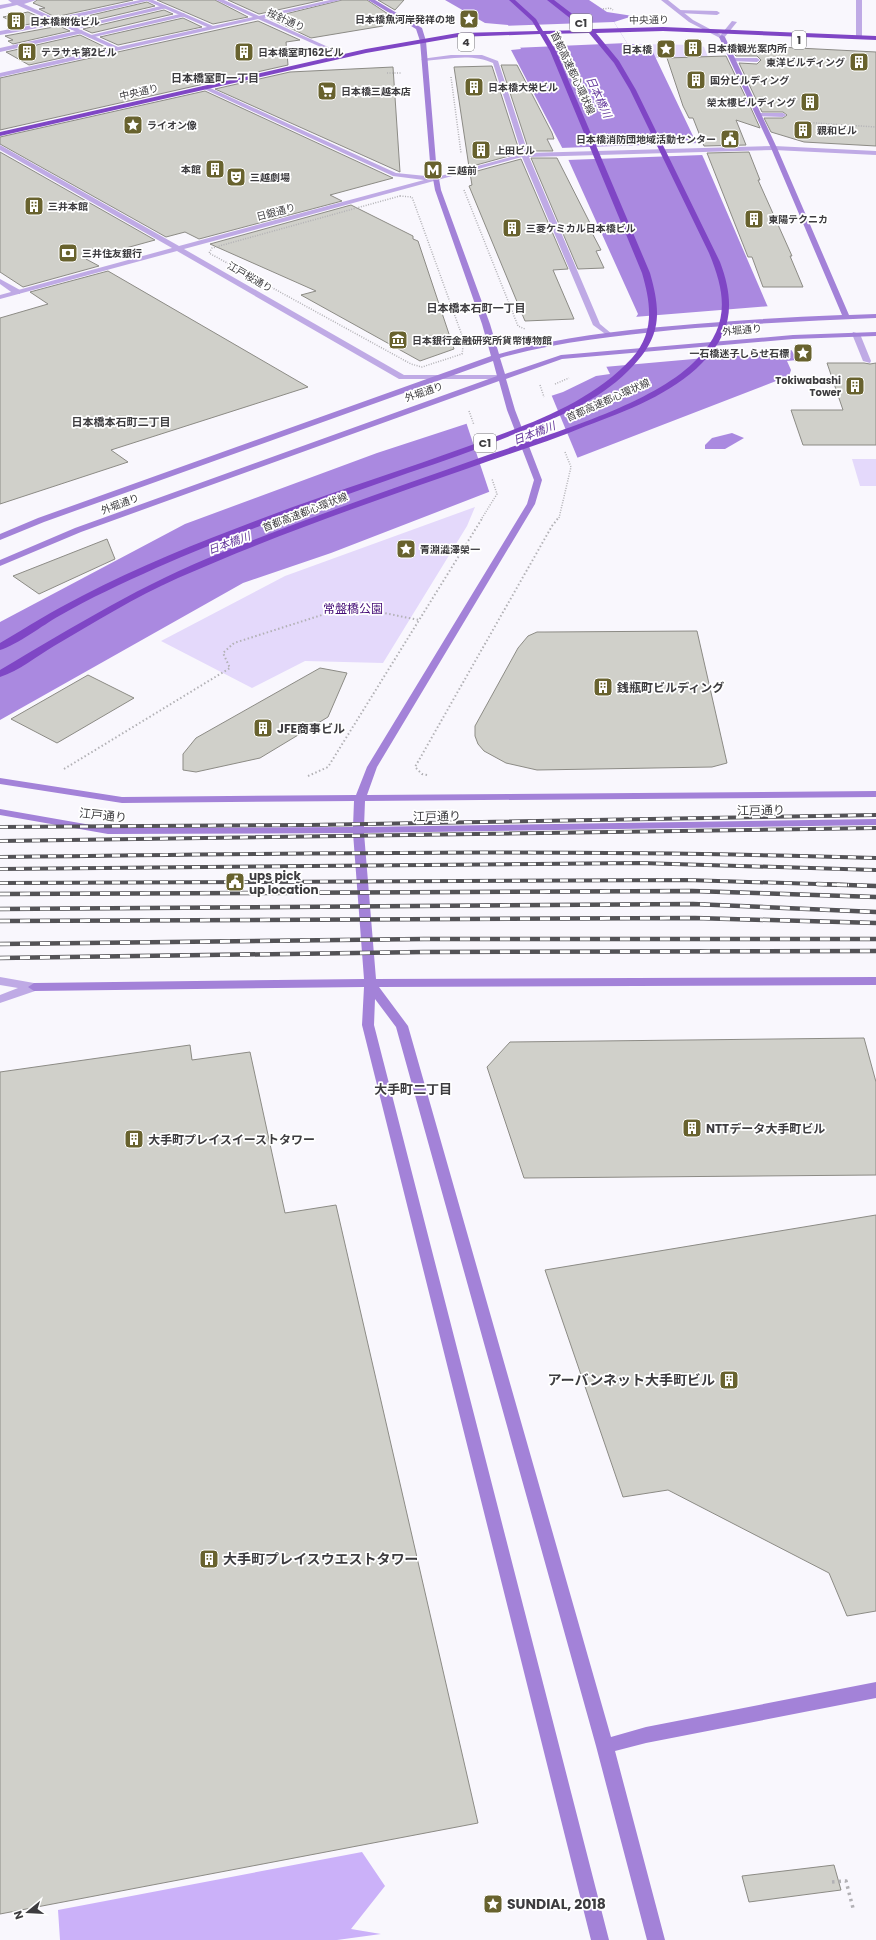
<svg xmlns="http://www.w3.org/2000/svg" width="876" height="1940" viewBox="0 0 876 1940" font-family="Poppins,'Noto Sans JP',sans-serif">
	<rect width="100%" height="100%" fill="#f9f7fd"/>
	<!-- green -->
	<g fill="#e4d9fb">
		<path d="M633,44L699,45L704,47L708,57L655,58L651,48L634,46Z"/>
		<path d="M852,459H876V486H860Z"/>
		<path d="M475,507L467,526L383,663L305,661L252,688L161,641L285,576Z"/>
	</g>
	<!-- forest -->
	<path fill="#cbb1f9" d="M362,1852L385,1886L351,1929L381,1934L337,1940H60L58,1910Z"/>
	<!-- water -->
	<g fill="#aa89e0">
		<path d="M445,0H589L607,12L633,16L614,22L627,43L651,48L704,159L767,305L797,360L787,361L791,370L789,376L331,553L243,583L0,720V622L185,524L377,453L563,392L596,376L610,374L606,366L638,314L568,159L511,50L521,49L508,25L485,23Z"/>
		<path d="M732,433L744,438L725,449H705V445L712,438Z"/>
	</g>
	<!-- pier -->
	<g fill="#f9f7fd">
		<path d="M614,22L627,43L513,48L518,47L506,27L502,26Z"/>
		<path d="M698,143L703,155L567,160L560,148Z"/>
		<path d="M770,306L794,350L604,367L634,317Z"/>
		<path d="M551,394L578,459L490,494L466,422Z"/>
	</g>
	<!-- building -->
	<g fill="#d0d0ca" stroke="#8c8b85">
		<path d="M37,0H133L55,17L39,9L45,8L33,3Z"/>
		<path d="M157,0H215L248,17L213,24Z"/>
		<path d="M228,0H323L259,14Z"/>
		<path d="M342,0H367L391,16L383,26L311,38L269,18Z"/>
		<path d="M378,0H404L395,10Z"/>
		<path d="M147,2L155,6L74,25L66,21Z"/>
		<path d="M164,10L173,14L92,33L83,29Z"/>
		<path d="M28,12L48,21L13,27L10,26L17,24L3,17Z"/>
		<path d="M183,18L202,27L118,45L100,37Z"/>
		<path d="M258,21L300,40L286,42L288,65L0,130V78Z"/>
		<path d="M59,26L70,31L13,44L8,41L13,40L5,36Z"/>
		<path d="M80,35L107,48L29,65L6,52Z"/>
		<path d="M759,46L876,52V146L804,142L771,132L764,118H783L787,115L783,112H762L739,63L757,64L761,60L757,56H736L734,54Z"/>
		<path d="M726,56L747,100H727L723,103L727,106H750L760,128L736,120L746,145L704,146L693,118H689L683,106L667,58Z"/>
		<path d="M501,65H517L552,133L554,139H547L553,151H529Z"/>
		<path d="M492,66L520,153L469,167L454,67Z"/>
		<path d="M393,67L400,172L215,89L290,72Z"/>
		<path d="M205,91L393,178L330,195L342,201L199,239L185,232L166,237L0,144V137Z"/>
		<path d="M0,152L155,240L86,259L99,266L23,287L0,272Z"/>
		<path d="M749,152L760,180H758L792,256H790L803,287H763L752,257H748L707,153Z"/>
		<path d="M531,158H557L593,229H590L601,250L596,251L604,268L578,269Z"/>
		<path d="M521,159L568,269L553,270L574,319L525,321L469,186L472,185L470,173Z"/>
		<path d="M351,205L413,236V239L418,241L454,349L420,361L301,295L316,291L210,244Z"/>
		<path d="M108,271L308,387L111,450L128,462L0,504V318L48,304L30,292Z"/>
		<path d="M827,363H864L870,364L876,363V445H803L791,410H843Z"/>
		<path d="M107,539L115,559L39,594L13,576Z"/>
		<path d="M697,631L727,763L712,767L537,770L506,763L484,751L478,744L475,736V726L518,648L528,636L537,632H545Z"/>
		<path d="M320,668L347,673L328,717L260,758L196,772L183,770V754L196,738Z"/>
		<path d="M88,675L134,698L57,743L11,719Z"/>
		<path d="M864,1038L876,1082V1175L524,1178L487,1067L510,1042Z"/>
		<path d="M190,1045L192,1060L250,1052L285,1213L336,1205L478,1823L0,1914V1072Z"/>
		<path d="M876,1215V1611L847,1616L829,1573L668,1490L623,1497L545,1270Z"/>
		<path d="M834,1865L841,1890L749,1902L742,1876Z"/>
	</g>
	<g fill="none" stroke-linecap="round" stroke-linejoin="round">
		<!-- path-far2 -->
		<g stroke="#b2b1b5" stroke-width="1.5" stroke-dasharray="1 1.5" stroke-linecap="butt">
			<path d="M603,9L610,8L613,10"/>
			<path d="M387,73H401"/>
			<path d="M451,77L461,153"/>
			<path d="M801,122L876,127"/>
			<path d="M464,190L518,326L525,329"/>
			<path d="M400,196L412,197L464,341L462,354L422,367L411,364L209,253L212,248Z"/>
			<path d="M555,384L569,378"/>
			<path d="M540,385L544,397"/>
			<path d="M469,411L474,425"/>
			<path d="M482,518L497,494L492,479"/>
			<path d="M559,518L571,467L565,452"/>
		</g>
		<!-- path-far1 -->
		<g stroke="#b2b1b5" stroke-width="2" stroke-dasharray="1.5 2.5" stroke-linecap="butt">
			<path d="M64,769L230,668L223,653L234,643L347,607L354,611L369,610L419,620"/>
			<path d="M427,775L422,774L415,767L552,526L559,517"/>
			<path d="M308,776L328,767L483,517"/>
		</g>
		<!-- path -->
		<path stroke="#b2b1b5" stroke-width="3.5" stroke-dasharray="2.5 4" stroke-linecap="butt" d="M832,1882L846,1881L853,1908"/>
		<!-- lane -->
		<g fill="#bfaae5" fill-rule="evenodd">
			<path d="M140,0H151L61,21L62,22L59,24L0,35V31L54,21L56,18Z"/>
			<path d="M165,5L167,8L72,30L69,28Z"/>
			<path d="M677,10L717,11L720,13L717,15L679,13Z"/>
			<path d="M184,13L186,16L90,38L87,36Z"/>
			<path d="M732,21L737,22L724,38H720L719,37Z"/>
			<path d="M81,30L83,31V33L0,52V48Z"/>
			<path d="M733,58H757L760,60L757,62L731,61V59Z"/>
			<path d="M753,101L755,102V104L727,105L724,103L727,101Z"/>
			<path d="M759,113H783L786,115L783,117L757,116V114Z"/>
			<path d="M0,279L20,290V294H14L0,284Z"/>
			<path d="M853,332L860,334L871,361L870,363L863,361L852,334Z"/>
		</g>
		<!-- street -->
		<g fill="#bfaae5" fill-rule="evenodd">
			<path d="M8,0H36L24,4L118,47L207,27L145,0H153L213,26L253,17L216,0H224L259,16L330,0H341L264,18L348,56L343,57L258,19L0,77V73L112,48L17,5L0,9V5L12,3Z"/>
			<path d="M661,0H668L693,20L725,37L720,38L689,22Z"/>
			<path d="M856,0H862V37L859,39L856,37Z"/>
			<path d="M451,55H482L498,61L528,153L774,146L876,151V155L774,150L529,157L600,324L612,334L608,336L593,325L522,157L184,249L404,375H504L505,377L501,379H399L177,251L0,299V295L172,248L0,150V145L179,246L424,180L393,176L202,88V86H206L396,173L426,176L429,179L522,154L493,63C473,53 446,59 424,61L421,59Z"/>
			<path d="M0,977L34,983L40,987L38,990L0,1003V995L18,988L0,985Z"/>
		</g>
		<!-- secondary -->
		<path fill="#a382d8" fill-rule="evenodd" d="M368,0H375L422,28L426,41L436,162L441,190L490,324L499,354C556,338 613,331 672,326C729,321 785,317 842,315L771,148L719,37L722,35L725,37L777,148L849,315L876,314V318C808,321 741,324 673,330C614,336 557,342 500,358L505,374L561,355L793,335L876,332V336L793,339L562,359L506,379L515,410L542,480L535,504L377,767L367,795L876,791V797L365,801L364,827L876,819V825L364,833L376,979L876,977V985L379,987L408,1026L611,1737L646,1727L876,1682V1698L646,1743L615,1751L665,1940H647L596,1746L396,1027L375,999L374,1025L609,1940H591L362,1025L364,987L34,991L28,987L34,983L364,979L353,833L108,834L0,815V809L108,828L353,827L354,801L122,803L0,784V778L122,797L356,795L367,767L527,504L534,480L507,410L499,381L81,532L0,566V560L75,528L497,376L493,361L44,522L0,540V534L38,518L491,356L482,324L435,190L430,162L420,41L416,29Z"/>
		<!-- highway -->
		<path fill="#7f46c5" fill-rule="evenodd" d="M509,0H515L536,19L543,31L585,30L547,0H554L592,29L663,27L876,36V40L663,31L596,33L619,61L636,90L720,262C735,302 733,332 702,363C672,394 626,411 586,426C548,442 508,454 469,468C371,502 273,536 178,578C135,597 95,622 54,646C37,656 19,671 0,677V670C73,627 144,583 223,552C310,517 398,487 485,456C546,435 654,405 697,359C730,325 726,294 709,253L630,90L614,63L589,33L546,34L556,51L650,273C662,315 661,339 628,371C598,401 557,418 517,433C481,448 444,461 408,473C323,503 238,532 156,568C123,583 90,598 59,616C43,625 17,645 0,650V643C27,627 54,610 82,596C149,561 220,534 290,508C349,487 408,468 466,447C524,426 589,405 632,358C655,332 651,304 642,273L550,51L540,34L458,37L366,53L0,136V132L366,49L458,33L538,31L532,21Z"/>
		<defs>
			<g id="rail-far1">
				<path d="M0,827L309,825L876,815"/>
				<path d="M0,841L876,828"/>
				<path d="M0,857C292,853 584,849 876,858"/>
				<path d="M0,869L640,863L876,870"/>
				<path d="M0,883L687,880L849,885"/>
			</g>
			<g id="rail">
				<path d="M817,884L876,886"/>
				<path d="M0,894L692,891L876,897"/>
				<path d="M0,909L693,904L876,912"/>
				<path d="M0,921L695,918L876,923"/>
				<path d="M0,944L424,939H876"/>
				<path d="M0,958L423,952L876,951"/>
			</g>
		</defs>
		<!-- rail-far1 casing -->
		<use href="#rail-far1" stroke="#535256" stroke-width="4"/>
		<!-- rail casing -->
		<use href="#rail" stroke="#535256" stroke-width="4.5"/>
		<!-- rail-far1 -->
		<use href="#rail-far1" stroke="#fff" stroke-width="2.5" stroke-dasharray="8" stroke-linecap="butt"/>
		<!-- rail -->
		<use href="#rail" stroke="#fff" stroke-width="3" stroke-dasharray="10" stroke-linecap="butt"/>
	</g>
	<!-- icons -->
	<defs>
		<symbol id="sight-square" viewBox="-11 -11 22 22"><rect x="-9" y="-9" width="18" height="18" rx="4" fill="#68622e" stroke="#fff"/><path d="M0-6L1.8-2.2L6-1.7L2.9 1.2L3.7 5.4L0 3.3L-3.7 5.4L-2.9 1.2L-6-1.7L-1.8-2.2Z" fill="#fff"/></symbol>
		<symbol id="building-square" viewBox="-11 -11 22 22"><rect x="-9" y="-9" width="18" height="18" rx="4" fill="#68622e" stroke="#fff"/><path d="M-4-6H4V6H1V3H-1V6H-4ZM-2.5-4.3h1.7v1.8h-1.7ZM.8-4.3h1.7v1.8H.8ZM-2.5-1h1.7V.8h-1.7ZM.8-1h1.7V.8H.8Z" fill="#fff"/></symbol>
		<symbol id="supermarket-square" viewBox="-11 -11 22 22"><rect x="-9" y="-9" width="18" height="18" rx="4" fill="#68622e" stroke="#fff"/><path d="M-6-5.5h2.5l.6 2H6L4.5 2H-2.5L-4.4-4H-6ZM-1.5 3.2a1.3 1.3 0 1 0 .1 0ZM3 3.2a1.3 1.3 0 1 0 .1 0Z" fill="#fff"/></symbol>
		<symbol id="civic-square" viewBox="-11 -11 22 22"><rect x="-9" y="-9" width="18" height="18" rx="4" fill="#68622e" stroke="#fff"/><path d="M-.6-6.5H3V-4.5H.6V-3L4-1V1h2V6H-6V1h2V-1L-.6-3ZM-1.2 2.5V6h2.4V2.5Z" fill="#fff"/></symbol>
		<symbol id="metro-square" viewBox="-11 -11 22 22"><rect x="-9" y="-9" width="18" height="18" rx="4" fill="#68622e" stroke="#fff"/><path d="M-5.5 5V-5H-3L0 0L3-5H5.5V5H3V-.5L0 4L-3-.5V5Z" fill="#fff"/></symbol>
		<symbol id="theatre-square" viewBox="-11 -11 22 22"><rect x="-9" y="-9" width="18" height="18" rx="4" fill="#68622e" stroke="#fff"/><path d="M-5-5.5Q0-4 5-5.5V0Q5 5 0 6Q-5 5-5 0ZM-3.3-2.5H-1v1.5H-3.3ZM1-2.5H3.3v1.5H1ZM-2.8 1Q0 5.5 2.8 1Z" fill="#fff"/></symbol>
		<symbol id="bank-square" viewBox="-11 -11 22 22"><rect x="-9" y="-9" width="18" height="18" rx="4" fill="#68622e" stroke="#fff"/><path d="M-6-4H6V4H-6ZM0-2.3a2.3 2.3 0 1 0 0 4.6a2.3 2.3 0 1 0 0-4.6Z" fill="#fff"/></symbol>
		<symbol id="museum-square" viewBox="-11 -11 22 22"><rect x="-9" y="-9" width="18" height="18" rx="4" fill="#68622e" stroke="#fff"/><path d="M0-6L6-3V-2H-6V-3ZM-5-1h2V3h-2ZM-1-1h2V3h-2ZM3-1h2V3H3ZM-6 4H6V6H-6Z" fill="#fff"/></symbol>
	</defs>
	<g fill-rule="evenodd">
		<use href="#sight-square" x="458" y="8" width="22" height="22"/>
		<use href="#building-square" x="5" y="10" width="22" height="22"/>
		<use href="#building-square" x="682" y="37" width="22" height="22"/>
		<use href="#sight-square" x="655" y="38" width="22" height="22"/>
		<use href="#building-square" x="16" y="41" width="22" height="22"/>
		<use href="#building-square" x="233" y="41" width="22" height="22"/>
		<use href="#building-square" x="848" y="51" width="22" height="22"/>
		<use href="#building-square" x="685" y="69" width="22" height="22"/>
		<use href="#building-square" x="463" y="76" width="22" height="22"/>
		<use href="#supermarket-square" x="316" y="80" width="22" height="22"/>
		<use href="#building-square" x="799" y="91" width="22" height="22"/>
		<use href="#sight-square" x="122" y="114" width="22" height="22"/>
		<use href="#building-square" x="792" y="119" width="22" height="22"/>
		<use href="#civic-square" x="719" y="128" width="22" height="22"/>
		<use href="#building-square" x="470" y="139" width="22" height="22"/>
		<use href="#building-square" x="204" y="158" width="22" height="22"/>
		<use href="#metro-square" x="422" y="159" width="22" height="22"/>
		<use href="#theatre-square" x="225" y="166" width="22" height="22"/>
		<use href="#building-square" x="23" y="195" width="22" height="22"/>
		<use href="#building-square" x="743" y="208" width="22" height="22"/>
		<use href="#building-square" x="501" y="217" width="22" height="22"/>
		<use href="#bank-square" x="57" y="242" width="22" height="22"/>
		<use href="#museum-square" x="387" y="329" width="22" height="22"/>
		<use href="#sight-square" x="792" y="342" width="22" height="22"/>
		<use href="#building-square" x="844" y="375" width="22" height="22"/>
		<use href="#sight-square" x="395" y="538" width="22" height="22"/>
		<use href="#building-square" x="592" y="676" width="22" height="22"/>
		<use href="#building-square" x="252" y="717" width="22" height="22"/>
		<use href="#civic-square" x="224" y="871" width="22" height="22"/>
		<use href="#building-square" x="681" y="1117" width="22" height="22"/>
		<use href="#building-square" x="123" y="1128" width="22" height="22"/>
		<use href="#building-square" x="718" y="1369" width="22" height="22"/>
		<use href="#building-square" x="198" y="1548" width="22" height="22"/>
		<use href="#sight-square" x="482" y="1893" width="22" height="22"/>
	</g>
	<g text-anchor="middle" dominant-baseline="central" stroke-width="3.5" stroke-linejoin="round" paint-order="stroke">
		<!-- far-poi labels -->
		<g font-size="10" font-weight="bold" fill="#3d3c3f" stroke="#fff" text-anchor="start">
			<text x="455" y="19" text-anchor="end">日本橋魚河岸発祥の地</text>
			<text x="30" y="21">日本橋鮒佐ビル</text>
			<text x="707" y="48">日本橋観光案内所</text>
			<text x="652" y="49" text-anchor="end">日本橋</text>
			<text x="41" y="52">テラサキ第2ビル</text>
			<text x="258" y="52">日本橋室町162ビル</text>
			<text x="845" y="62" text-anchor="end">東洋ビルディング</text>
			<text x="710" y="80">国分ビルディング</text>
			<text x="488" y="87">日本橋大栄ビル</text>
			<text x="341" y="91">日本橋三越本店</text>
			<text x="796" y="102" text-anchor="end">榮太樓ビルディング</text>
			<text x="147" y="125">ライオン像</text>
			<text x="817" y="130">親和ビル</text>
			<text x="716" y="139" text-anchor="end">日本橋消防団地域活動センター</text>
			<text x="495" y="150">上田ビル</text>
			<text x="201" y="169" text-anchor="end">本館</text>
			<text x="447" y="170">三越前</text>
			<text x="250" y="177">三越劇場</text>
			<text x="48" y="206">三井本館</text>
			<text x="768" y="219">東陽テクニカ</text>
			<text x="526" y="228">三菱ケミカル日本橋ビル</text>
			<text x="82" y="253">三井住友銀行</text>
			<text x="412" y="340">日本銀行金融研究所貨幣博物館</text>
			<text x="789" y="353" text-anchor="end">一石橋迷子しらせ石標</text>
			<text x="841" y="380" text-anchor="end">Tokiwabashi<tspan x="841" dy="12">Tower</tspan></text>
			<text x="420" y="549">青淵澁澤榮一</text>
		</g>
		<!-- far-street labels -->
		<g font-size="10" fill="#3d3c3f" stroke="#fff">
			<text transform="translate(286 20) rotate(24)">按針通り</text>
			<text transform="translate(649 20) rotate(-1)">中央通り</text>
			<text transform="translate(573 73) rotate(65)">首都高速都心環状線</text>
			<text transform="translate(139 92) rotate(-13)">中央通り</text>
			<text transform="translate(276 212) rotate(-15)">日銀通り</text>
			<text transform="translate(250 277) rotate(30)">江戸桜通り</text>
			<text transform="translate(742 330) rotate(-5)">外堀通り</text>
			<text transform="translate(424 392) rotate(-19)">外堀通り</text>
			<text transform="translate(608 400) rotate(-24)">首都高速都心環状線</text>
			<text transform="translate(120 504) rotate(-20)">外堀通り</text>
			<text transform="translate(305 512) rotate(-21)">首都高速都心環状線</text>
		</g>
		<!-- shield labels -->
		<g fill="#fff" stroke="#777679" stroke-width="1">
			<rect x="570" y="14" width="22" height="18" rx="3"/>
			<rect x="792" y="31" width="14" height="18" rx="3"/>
			<rect x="458" y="33" width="16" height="18" rx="3"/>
			<rect x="474" y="434" width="22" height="18" rx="3"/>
		</g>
		<g font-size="11" font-weight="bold" fill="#3d3c3f">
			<text x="581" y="23">C1</text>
			<text x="799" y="40">1</text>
			<text x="466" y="42">4</text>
			<text x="485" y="443">C1</text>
		</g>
		<!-- far-neighbourhood labels -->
		<g font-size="11" font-weight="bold" fill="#3d3c3f" stroke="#fff">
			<text x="215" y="78">日本橋室町一丁目</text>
			<text x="476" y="308">日本橋本石町一丁目</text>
			<text x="121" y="422">日本橋本石町二丁目</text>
		</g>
		<!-- far-water labels -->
		<g font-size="11" font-style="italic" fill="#63369b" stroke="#fff">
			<text transform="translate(599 97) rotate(65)">日本橋川</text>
			<text transform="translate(534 433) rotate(-21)">日本橋川</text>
			<text transform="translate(229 543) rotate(-20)">日本橋川</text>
		</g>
		<!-- park labels -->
		<g font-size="12" fill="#450e77" stroke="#fff">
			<text x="353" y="608">常盤橋公園</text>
		</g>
		<!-- poi labels -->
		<g font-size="12" font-weight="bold" fill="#3d3c3f" stroke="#fff" text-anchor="start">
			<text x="617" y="687">銭瓶町ビルディング</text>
			<text x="277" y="728">JFE商事ビル</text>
			<text x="249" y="875">ups pick<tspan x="249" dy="14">up location</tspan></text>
			<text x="706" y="1128">NTTデータ大手町ビル</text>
			<text x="148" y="1139">大手町プレイスイーストタワー</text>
		</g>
		<!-- street labels -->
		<g font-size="12" fill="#3d3c3f" stroke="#fff">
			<text transform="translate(761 810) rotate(-1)">江戸通り</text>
			<text transform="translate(103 815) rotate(6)">江戸通り</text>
			<text transform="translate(437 816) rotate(-1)">江戸通り</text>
		</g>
		<!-- neighbourhood labels -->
		<g font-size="13" font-weight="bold" fill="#3d3c3f" stroke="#fff">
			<text x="413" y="1089">大手町二丁目</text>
		</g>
		<!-- near-poi labels -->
		<g font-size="14" font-weight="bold" fill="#3d3c3f" stroke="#fff" text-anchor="start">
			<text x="715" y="1380" text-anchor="end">アーバンネット大手町ビル</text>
			<text x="223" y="1559">大手町プレイスウエストタワー</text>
			<text x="507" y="1904">SUNDIAL, 2018</text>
		</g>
	</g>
	<!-- north arrow -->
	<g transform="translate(28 1912) rotate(252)" stroke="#ffffff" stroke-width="3" paint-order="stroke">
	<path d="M0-3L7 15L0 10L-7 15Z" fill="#3d3c3f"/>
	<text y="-6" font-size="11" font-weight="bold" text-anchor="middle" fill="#3d3c3f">N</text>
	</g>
</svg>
